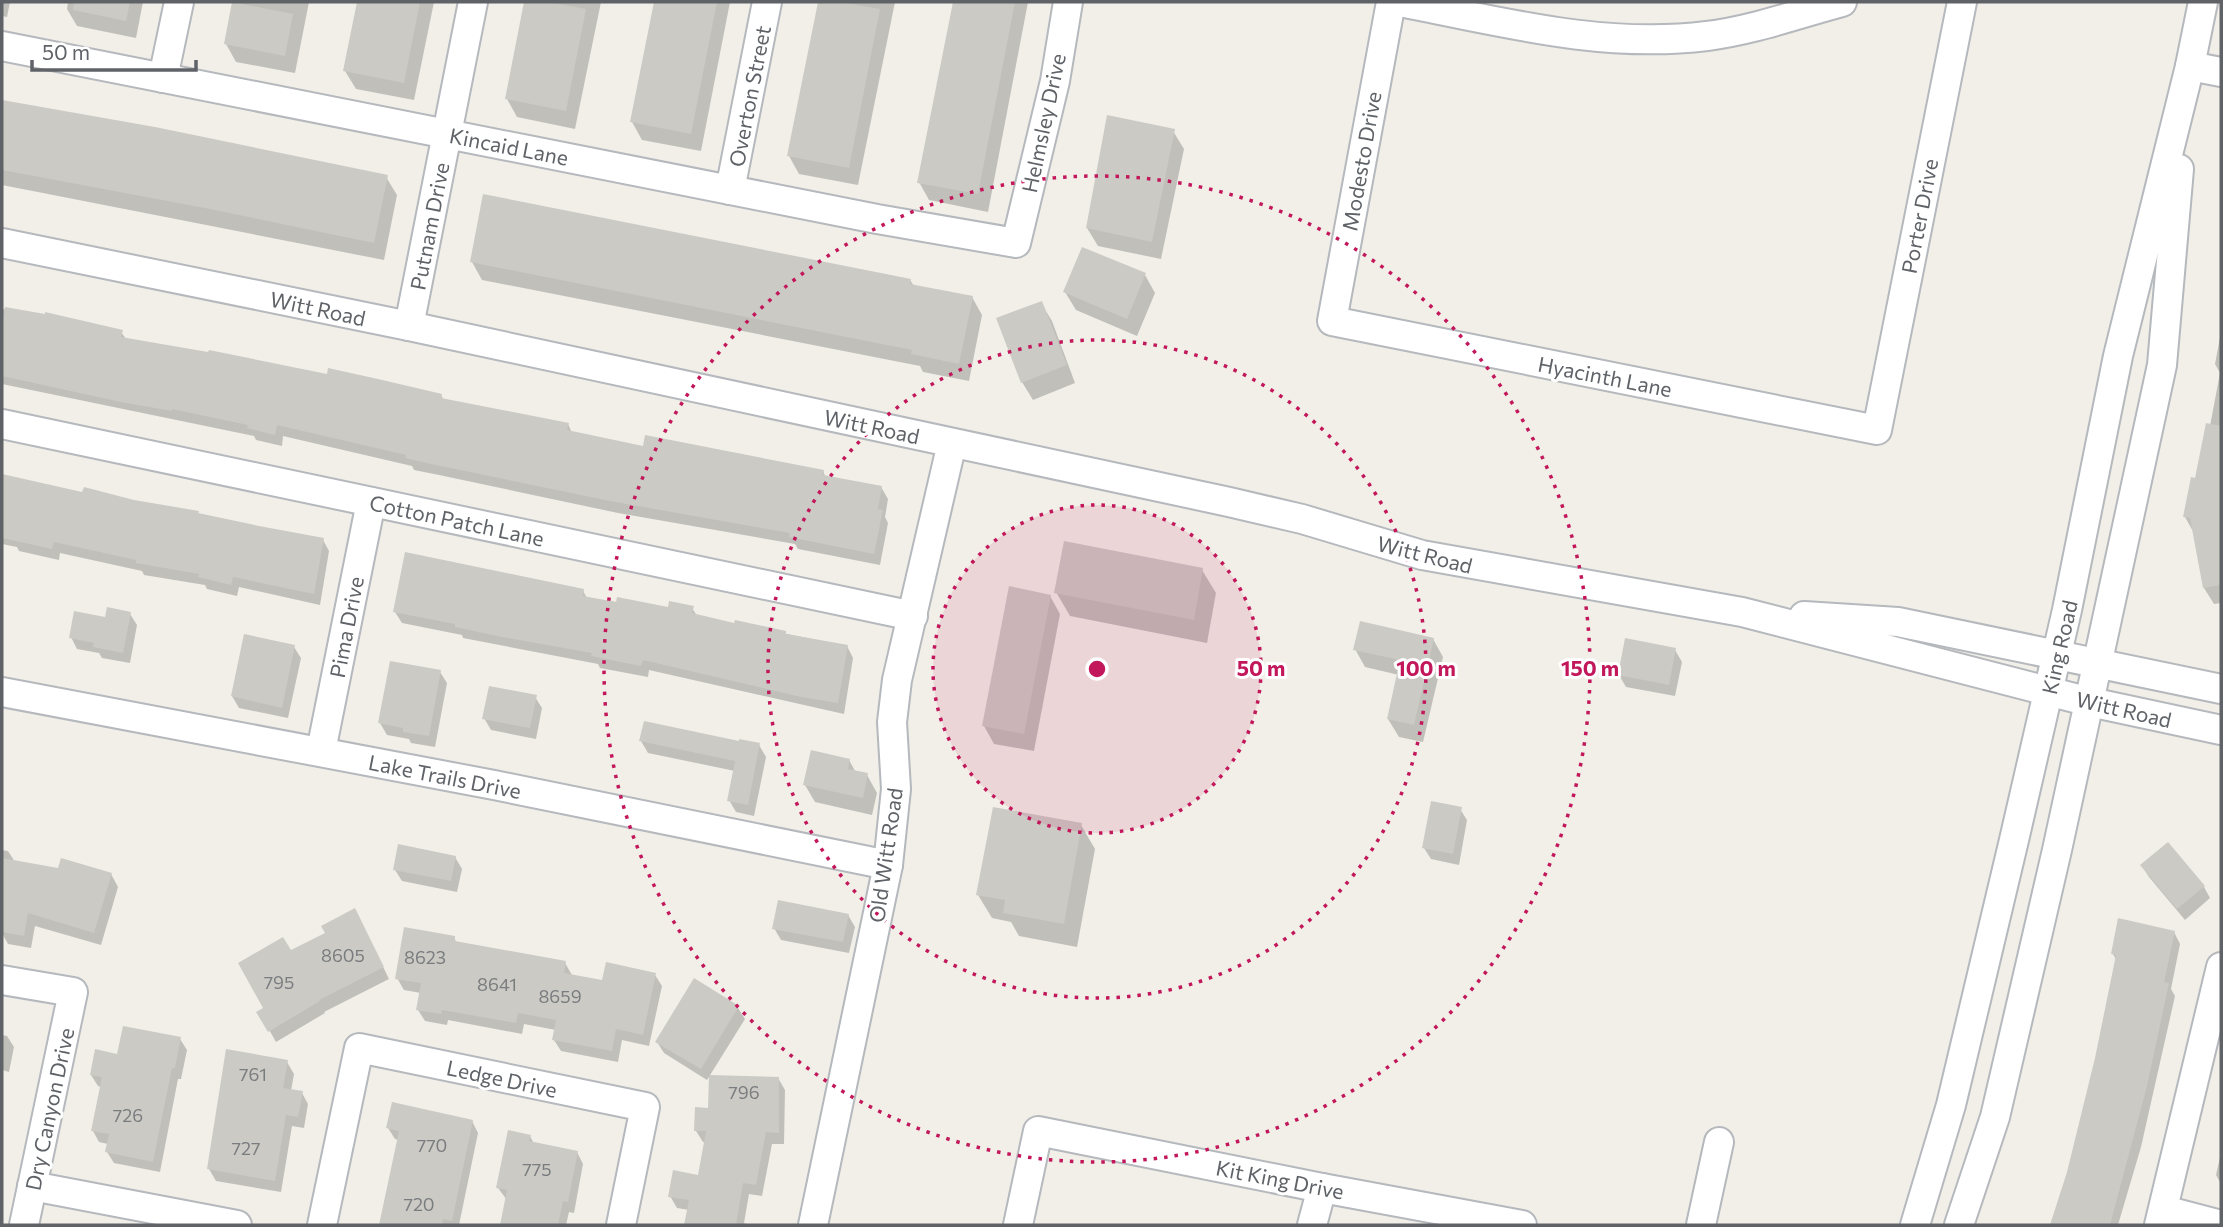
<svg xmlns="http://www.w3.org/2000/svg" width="2223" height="1227" viewBox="0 0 2223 1227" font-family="Commissioner,sans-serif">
	<rect width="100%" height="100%" fill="#f1efe8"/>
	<!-- shadow -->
	<g fill="#0003">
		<path d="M2,2H10L7,17L2,16Z"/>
		<path d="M68,2H143L136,38L77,26L67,9Z"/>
		<path d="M234,2H309L295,73L236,62L226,44Z"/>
		<path d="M358,2H434L414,100L356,89L345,71Z"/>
		<path d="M526,2H601L575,129L517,117L507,99Z"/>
		<path d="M655,2H730L701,151L642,140L632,122Z"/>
		<path d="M820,2H895L858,185L799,174L789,156Z"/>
		<path d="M954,2H1028L988,212L929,200L919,182Z"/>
		<path d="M2,101L91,117L386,177L397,195L384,260L2,185Z"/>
		<path d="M1173,131L1184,149L1161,259L1098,246L1087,228Z"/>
		<path d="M472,262L910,280L914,286L972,297L982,315L969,381L923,372L920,366L482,280Z"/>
		<path d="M1145,275L1155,293L1137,336L1076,310L1065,292Z"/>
		<path d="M1041,303L1052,321L1075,383L1033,400L1022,382Z"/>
		<path d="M2,309L121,332L126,339L441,395L444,401L568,424L572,433L645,448L823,471L826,478L881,487L888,499L885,517L888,523L880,565L798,549L795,544L618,513L439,475L414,470L412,466L283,436L282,446L256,440L254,436L2,384Z"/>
		<path d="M2221,332V603L2214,604L2204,588L2194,533L2185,517L2210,426L2220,373L2215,364Z"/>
		<path d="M2,475L84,494L198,512L199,514L323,540L329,551L320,605L239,587L237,596L207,589L205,585L144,575L142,571L60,553L59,560L19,551L17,547L2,544Z"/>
		<path d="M1202,570L1216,593L1207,643L1070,616L1056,592Z"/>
		<path d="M583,591L587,598L669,609L692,608L697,616L847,646L853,658L844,714L649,670L648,677L600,668L598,664L463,638L462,635L402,623L395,612Z"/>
		<path d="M1050,596L1060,614L1034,751L994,744L984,726Z"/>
		<path d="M130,614L137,625L130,663L102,658L99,653L77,649L71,637L107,619Z"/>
		<path d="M1433,639L1443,657L1423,742L1399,737L1388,719L1399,675L1365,667L1355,649Z"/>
		<path d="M294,647L301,658L288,718L239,708L232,696Z"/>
		<path d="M1675,650L1682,662L1675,696L1626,687L1619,675Z"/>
		<path d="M440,672L447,683L435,747L411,743L409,739L387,735L380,723Z"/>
		<path d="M535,697L542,708L536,739L491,730L484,718Z"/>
		<path d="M641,741L759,745L766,757L754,816L736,812L729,800L735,771L648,753Z"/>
		<path d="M849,760L855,771L867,775L877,793L872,815L815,802L805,785Z"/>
		<path d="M1460,809L1467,820L1459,865L1431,859L1424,848Z"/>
		<path d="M1081,825L1095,849L1077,947L1019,936L1011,922L992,918L978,895Z"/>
		<path d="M2,850L8,851L15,862L59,870L111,874L118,887L101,945L35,926L31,948L8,944L2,933Z"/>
		<path d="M455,857L462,869L457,892L402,881L395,870Z"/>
		<path d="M2142,866L2204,887L2210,898L2185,920L2149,877Z"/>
		<path d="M848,915L855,927L849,953L781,940L774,928Z"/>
		<path d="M361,922L389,979L324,1012L325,1013L276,1042L259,1012L265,1008L291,953Z"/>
		<path d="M2174,932L2180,944L2171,989L2175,996L2141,1147L2118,1225H2051L2068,1173L2097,1058L2117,961L2113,954Z"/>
		<path d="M454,938L457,943L565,963L572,975L603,982L655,975L662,986L649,1046L622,1040L618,1062L561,1051L554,1040L556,1030L524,1024L522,1034L448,1020L447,1025L425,1021L418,1010L421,993L404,990L397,978Z"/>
		<path d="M738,1008L745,1019L707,1080L664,1053L657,1042Z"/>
		<path d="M2,1035L7,1036L14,1047L9,1072L2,1070Z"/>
		<path d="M180,1039L187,1050L181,1079H178L160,1172L114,1163L107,1152L108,1144L99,1142L93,1131L101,1087L98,1086L91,1075L119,1056Z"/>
		<path d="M287,1062L294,1074L291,1091L302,1093L308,1104L304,1128L292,1126L281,1192L216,1181L209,1169Z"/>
		<path d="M778,1078L785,1090L784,1144H772L762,1196L749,1194L744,1223L749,1225H686L689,1210L677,1208L670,1196L700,1177L706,1142H703L696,1131L710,1110Z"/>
		<path d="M472,1121L478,1133L459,1225H381L399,1140L395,1139L388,1128Z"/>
		<path d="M530,1136L534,1144L577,1152L583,1164L574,1213L569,1212L566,1225H502L507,1200L498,1188Z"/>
		<path d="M2221,1153V1184L2216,1175Z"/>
	</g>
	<!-- building -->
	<g fill="#cccac5">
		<path d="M74,2H130L126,21L73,10Z"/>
		<path d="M232,2L293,14L285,56L224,44Z"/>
		<path d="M357,2H420L404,83L343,71Z"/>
		<path d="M524,2H550L586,9L566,111L505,99Z"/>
		<path d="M654,2H717L691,134L630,122Z"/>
		<path d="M818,2H842L880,9L849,168L787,156Z"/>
		<path d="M953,2H1015L978,194L917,183Z"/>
		<path d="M2,100L155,127L388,175L374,243L205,208L2,170Z"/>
		<path d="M1107,115L1175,129L1152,242L1086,228Z"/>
		<path d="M483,194L911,279L910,284L973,296L959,364L911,354L912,350L470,262Z"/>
		<path d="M1082,247L1146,273L1127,319L1063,292Z"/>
		<path d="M1042,301L1067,365L1021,383L996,318Z"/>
		<path d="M5,307L45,314V312L123,330L121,337L208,352L209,350L327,374L328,368L378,379L442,394L441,398L569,423L567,430L643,446L645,435L824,470L823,475L882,486L878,509L883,510L874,554L789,537L790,533L610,501L431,464L405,458L406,455L277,425L275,435L247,428L248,425L172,409V411L121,402L2,376V325Z"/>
		<path d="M2206,423L2221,426V585L2203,588L2190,518L2183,517L2191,477L2195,478Z"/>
		<path d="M2,474L82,492L84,487L134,500L199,511L198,513L259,526L324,538L314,594L233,577L231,585L198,577L199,574L136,563V560L54,542L52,549L2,538Z"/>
		<path d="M1064,541L1203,568L1194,620L1054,593Z"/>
		<path d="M405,552L584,589L583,596L616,602L617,597L668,607L669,601L694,606L692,613L734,623L735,620L786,631V634L848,645L838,703L801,697L643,660L641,666L591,656L592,653L502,637L455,627V624L393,612Z"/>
		<path d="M1009,586L1051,595L1024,734L982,726Z"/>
		<path d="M107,607L131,612L123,653L93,647L94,643L69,638L74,611L105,617Z"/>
		<path d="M1360,621L1434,638L1414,725L1387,719L1400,660L1353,650Z"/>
		<path d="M244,634L295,645L282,708L231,696Z"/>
		<path d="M1625,638L1676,648L1669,685L1618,675Z"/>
		<path d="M390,661L441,670L429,736L403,732V728L378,723Z"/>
		<path d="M489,686L537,695L530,728L482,719Z"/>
		<path d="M644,721L739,741V739L760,743L748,805L727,801L735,761L639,741Z"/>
		<path d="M811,750L850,759L848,769L868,773L863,798L803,785Z"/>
		<path d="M1431,801L1462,807L1453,854L1422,848Z"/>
		<path d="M993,807L1082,823L1064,924L1003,913L1005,900L976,895Z"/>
		<path d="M2168,842L2205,886L2177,909L2140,865Z"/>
		<path d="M398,844L456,856L451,881L393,870Z"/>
		<path d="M2,858L58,868L61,858L112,873L94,933L28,913L24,936L2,932Z"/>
		<path d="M778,900L849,914L843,942L772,929Z"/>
		<path d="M355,908L384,967L319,1000L320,1001L268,1032L256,1012L263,1008L238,963L283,937L291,950L325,933L321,926Z"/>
		<path d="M2118,918L2175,931L2164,982L2169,983L2147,1086L2110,1225H2050L2067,1172L2095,1058L2116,955L2111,954Z"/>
		<path d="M404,927L455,936V941L566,961L564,973L602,980L606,962L656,973L643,1035L616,1029L612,1051L552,1040L556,1020L518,1013L516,1023L442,1010L441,1014L416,1010L421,983L395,979Z"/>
		<path d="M694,978L739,1006L701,1069L655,1042Z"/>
		<path d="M123,1026L181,1037L175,1068H172L153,1162L105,1152L109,1134L91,1131L102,1077L90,1075L95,1049L117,1054Z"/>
		<path d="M226,1049L288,1060L283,1088L303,1091L298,1117L286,1115L275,1181L207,1169Z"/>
		<path d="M709,1075L779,1077V1133L766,1132L756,1185L743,1183L736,1225H684L689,1200L668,1197L673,1170L698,1175L706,1131H694L695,1107L708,1108Z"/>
		<path d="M392,1102L473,1120L452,1221L443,1219L442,1225H379L399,1131L386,1128Z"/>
		<path d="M508,1130L531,1135L529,1141L578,1151L568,1202L563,1201L558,1225H500L507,1190L496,1188Z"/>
	</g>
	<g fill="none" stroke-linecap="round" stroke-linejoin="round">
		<defs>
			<g id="minor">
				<path d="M1391,2L1332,321L1877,430L1962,2"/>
				<path d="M1400,2C1502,22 1603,49 1707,36C1754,30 1797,14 1842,2"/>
				<path d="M2,46L877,219L1016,243L1055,81L1068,2"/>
				<path d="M2190,66L2221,72"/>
				<path d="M163,78L179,2"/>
				<path d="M730,190L767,2"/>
				<path d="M2,243L409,326L1229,502L1302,519L1422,555L1742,612L2090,702L2221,730"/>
				<path d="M409,326L473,2"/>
				<path d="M2,424L913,616"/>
				<path d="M1804,616L1898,622L2221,689"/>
				<path d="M2,692L494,785L888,865"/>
				<path d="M321,751L371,502"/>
				<path d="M2,980L73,992L24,1225"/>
				<path d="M32,1186L237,1225"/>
				<path d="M2164,1210L2221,1225"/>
				<path d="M322,1225L359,1048L645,1107L621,1225"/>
				<path d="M813,1225L888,865L896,789L892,722L897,680L952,443"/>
				<path d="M1018,1225L1038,1131L1322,1188L1522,1225"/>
				<path d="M1312,1225L1322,1188"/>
				<path d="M1701,1225L1719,1142"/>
				<path d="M1915,1225L1951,1105L2014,840L2067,610L2118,356L2190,66L2203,2"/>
				<path d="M1959,1225L1995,1117L2057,850L2162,365L2179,169"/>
				<path d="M2159,1225L2221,967"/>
			</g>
		</defs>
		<!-- minor casing -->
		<use href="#minor" stroke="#b5b8bc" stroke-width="32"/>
		<!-- minor -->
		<use href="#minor" stroke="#fff" stroke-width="28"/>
	</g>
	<!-- distance rings -->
	<circle cx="1097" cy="669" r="164" fill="#c2185b" fill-opacity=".12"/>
	<g fill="none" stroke="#c2185b" stroke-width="3.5" stroke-dasharray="3.5 7">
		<circle cx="1097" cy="669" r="164"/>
		<circle cx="1097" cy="669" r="329"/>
		<circle cx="1097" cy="669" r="493"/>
	</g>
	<g text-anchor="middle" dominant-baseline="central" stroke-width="6" stroke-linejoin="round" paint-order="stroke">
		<!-- number labels -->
		<g font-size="18" fill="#7a7d7f">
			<text x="343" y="955">8605</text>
			<text x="425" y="957">8623</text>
			<text x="279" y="982">795</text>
			<text x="497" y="984">8641</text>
			<text x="560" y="996">8659</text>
			<text x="253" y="1074">761</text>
			<text x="744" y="1092">796</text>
			<text x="128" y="1115">726</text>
			<text x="432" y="1145">770</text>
			<text x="246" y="1148">727</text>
			<text x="537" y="1169">775</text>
			<text x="419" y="1204">720</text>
		</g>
		<!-- street labels -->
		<g font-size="21" fill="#5f6368" stroke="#fff">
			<text transform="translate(749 96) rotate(-79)">Overton Street</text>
			<text transform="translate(1043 123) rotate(-78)">Helmsley Drive</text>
			<text transform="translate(509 146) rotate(11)">Kincaid Lane</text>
			<text transform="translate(1361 161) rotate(-80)">Modesto Drive</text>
			<text transform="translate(1919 216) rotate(-79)">Porter Drive</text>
			<text transform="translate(429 226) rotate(-79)">Putnam Drive</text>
			<text transform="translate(318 308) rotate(12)">Witt Road</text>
			<text transform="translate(1605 376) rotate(11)">Hyacinth Lane</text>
			<text transform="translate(872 426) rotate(12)">Witt Road</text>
			<text transform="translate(457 520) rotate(12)">Cotton Patch Lane</text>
			<text transform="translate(1425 554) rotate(14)">Witt Road</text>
			<text transform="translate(346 627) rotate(-79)">Pima Drive</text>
			<text transform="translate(2059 647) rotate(-77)">King Road</text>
			<text transform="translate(2124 709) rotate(13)">Witt Road</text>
			<text transform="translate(445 776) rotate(11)">Lake Trails Drive</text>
			<text transform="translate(885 855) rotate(-82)">Old Witt Road</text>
			<text transform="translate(502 1078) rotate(12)">Ledge Drive</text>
			<text transform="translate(49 1109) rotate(-78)">Dry Canyon Drive</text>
			<text transform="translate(1280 1179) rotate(11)">Kit King Drive</text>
		</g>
	</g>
	<circle cx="1097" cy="669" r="10" fill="#c2185b" stroke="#fff" stroke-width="3.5"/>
	<g font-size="21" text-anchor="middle" font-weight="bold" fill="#c2185b" stroke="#fff" stroke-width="6" stroke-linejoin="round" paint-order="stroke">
		<text x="1261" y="676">50 m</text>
		<text x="1426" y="676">100 m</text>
		<text x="1590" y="676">150 m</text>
	</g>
	<!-- border -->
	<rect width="2223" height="1227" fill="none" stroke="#5f6368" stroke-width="7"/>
	<!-- scale -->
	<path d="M32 60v10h164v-10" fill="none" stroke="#5f6368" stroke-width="3.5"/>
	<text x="42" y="60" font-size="21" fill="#5f6368" stroke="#ffffff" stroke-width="5" paint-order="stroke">50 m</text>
</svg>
